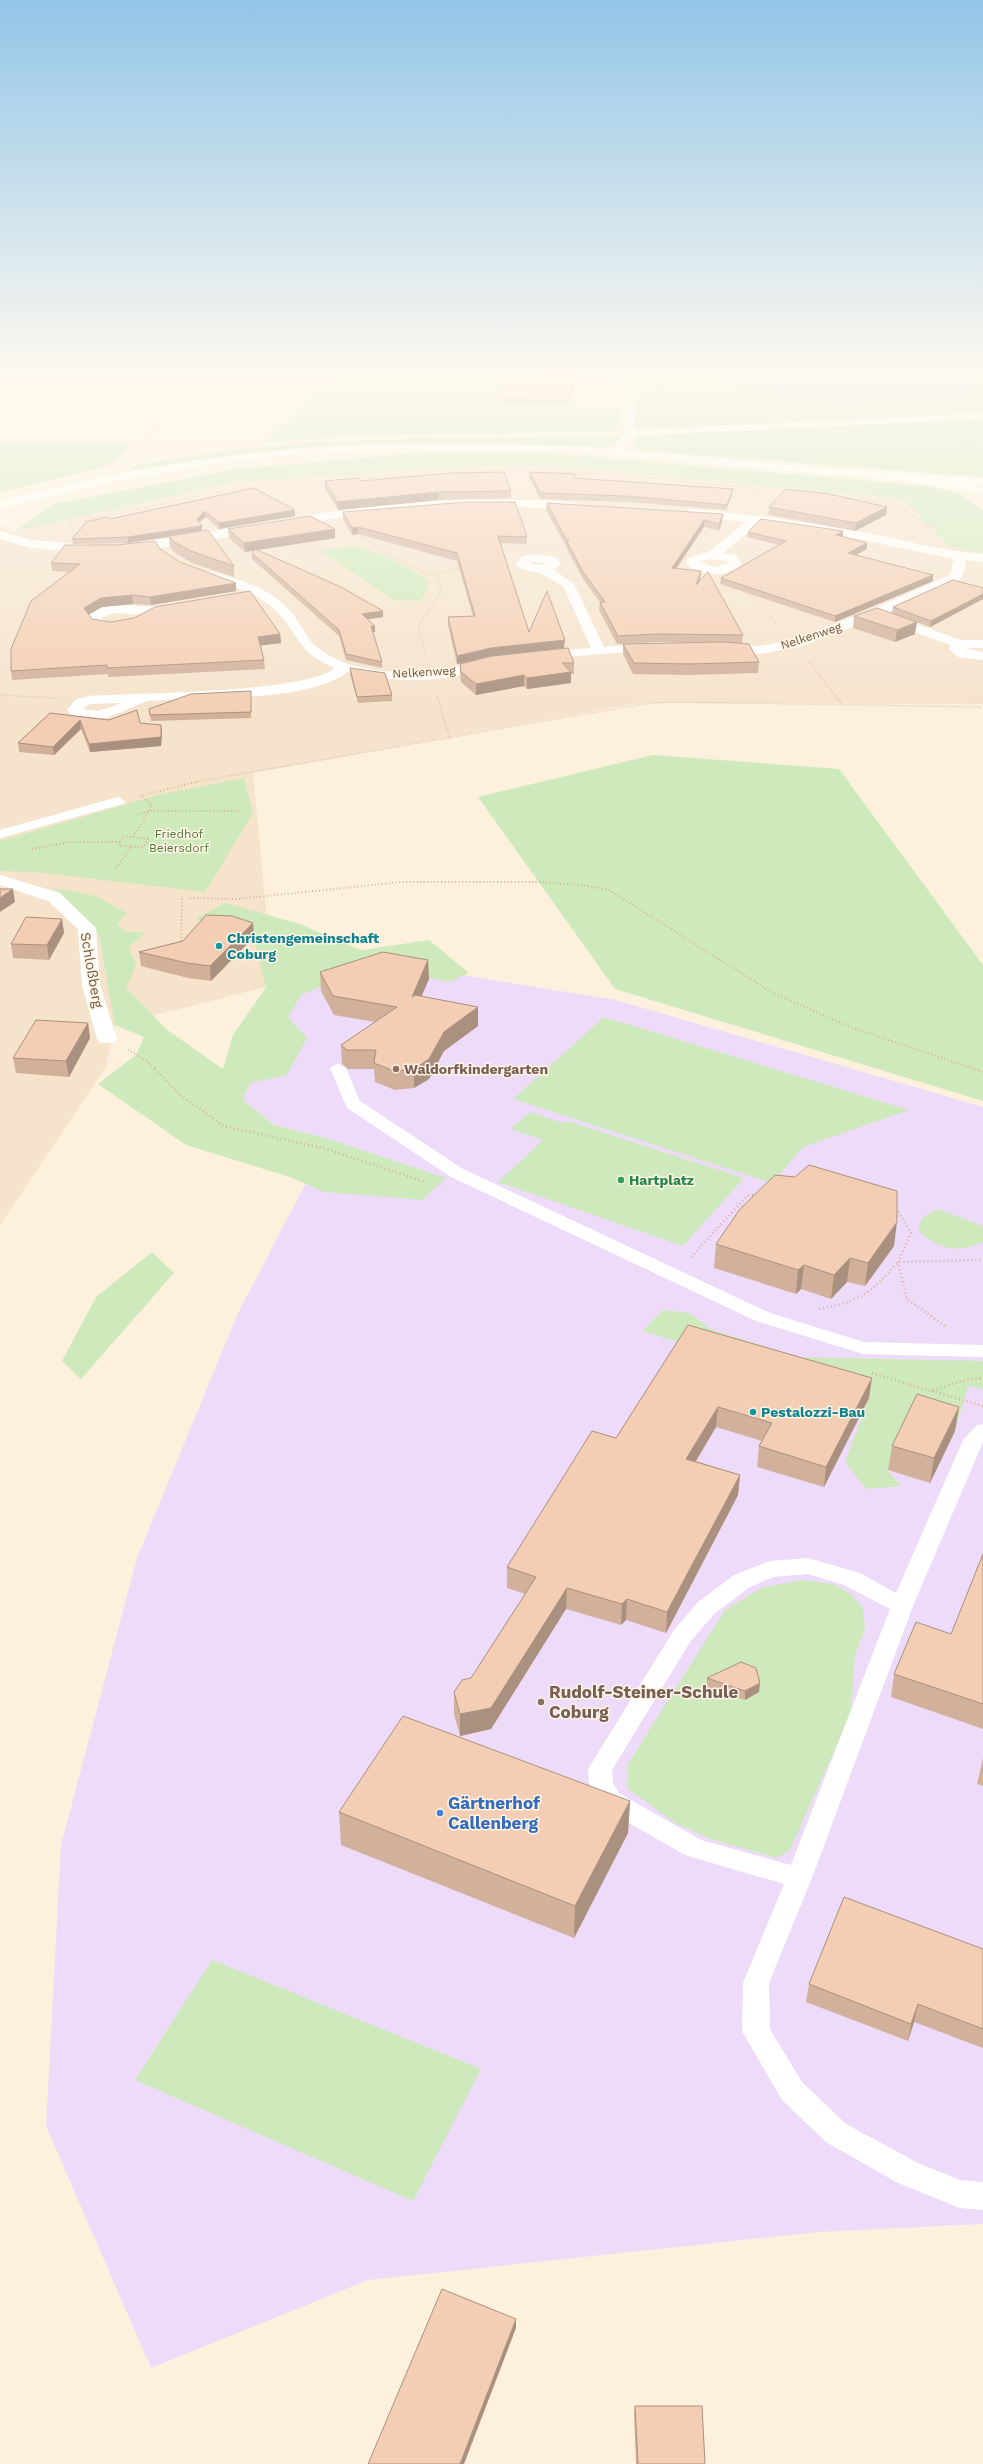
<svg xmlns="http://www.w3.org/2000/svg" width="983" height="2464" viewBox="0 0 983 2464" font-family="'Work Sans',sans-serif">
	<rect width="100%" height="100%" fill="#fdf1dd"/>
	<!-- residential -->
	<path fill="#f5e3cc" d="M551,466L903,499L949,546L983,553V704L638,703L253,773L268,931L266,987L115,1025L106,1067L0,1225V525L13,532L235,482L465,467Z"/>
	<!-- education -->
	<path fill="#eedbf9" d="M321,952L616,1000L983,1107V2224L819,2232L368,2280L151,2368L46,2126L61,1845L137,1558L238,1313L329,1139L274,1125L243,1100L250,1083Z"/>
	<!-- green -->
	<g fill="#ceeabc">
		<path d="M339,372H509L495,400L525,401V405L622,408L616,431L352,436L266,442L317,391Z"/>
		<path d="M590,372H983V477L648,451L633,446L638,435L631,433L630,389Z"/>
		<path d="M619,436L616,444L604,447C506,445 409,439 311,447C255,451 199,460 144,469H131L129,467C192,456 256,446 321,442C420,437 520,438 619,436Z"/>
		<path d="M0,445H132L109,466L0,492Z"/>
		<path d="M465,452L542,453L930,486L960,494L983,511V553L949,546L903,499L551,466L465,467L235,482L13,532L53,504L236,469L397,455Z"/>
		<path d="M355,547C382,552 404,564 426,580L428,590L420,601L394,600L319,550Z"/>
		<path d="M653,755L839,769L983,965V1101L615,989L478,797Z"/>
		<path d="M244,778L253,813L205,892L36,872L0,871V841L158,795Z"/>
		<path d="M53,888L95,896L127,913L117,923L126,932L145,933L129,947L136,966L126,988L166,1029L223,1069L233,1035L266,987L254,937L207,929L197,918L225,903L300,924L333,939L362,950L429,940L469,973L450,982L371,967L302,994L288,1017L307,1038L287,1075L250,1083L243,1100L274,1125L329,1139L446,1178L422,1200L324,1192L290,1177L186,1145L98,1084L136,1055L144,1037L115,1025L99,935Z"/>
		<path d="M604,1017L909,1110L803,1147L772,1183L513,1099Z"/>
		<path d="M530,1112L563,1123L568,1121L744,1178L683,1246L498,1182L543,1140L511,1129Z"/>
		<path d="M938,1209L983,1226V1242C958,1254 936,1249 918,1230L922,1218Z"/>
		<path d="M152,1252L174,1273L81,1379L62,1361L96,1297Z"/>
		<path d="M663,1310L690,1313L710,1329L798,1357L983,1361V1389L968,1386L955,1431L888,1470L901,1486L866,1489L845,1462L869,1398L642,1331Z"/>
		<path d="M803,1580L833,1584L850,1593L863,1608L865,1629L855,1655L851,1713L790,1850L777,1858L710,1839L675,1823L628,1789V1764L725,1610L763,1587Z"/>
		<path d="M212,1960L481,2069L413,2201L135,2080Z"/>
	</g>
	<!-- water -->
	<path fill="#b2dee6" stroke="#98ced9" d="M717,372H979L968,399L930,397L858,403L789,401L719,375Z"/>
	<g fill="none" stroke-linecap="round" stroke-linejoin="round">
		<!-- path-far2 -->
		<g stroke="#d8b198" stroke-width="1.5" stroke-dasharray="0.5 1.5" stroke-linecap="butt">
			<path d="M601,372L615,377"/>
			<path d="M645,375L658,383L662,411"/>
			<path d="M962,437L971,451L970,461"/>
			<path d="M0,443L141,442"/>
			<path d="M130,454L199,384L218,372"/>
			<path d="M543,471L638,477L785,492"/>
			<path d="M459,473L504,470"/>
			<path d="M358,479L438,474"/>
			<path d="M288,484L307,497"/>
			<path d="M752,498L758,490"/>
			<path d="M844,498C876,501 905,504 928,528"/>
			<path d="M68,524L228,490L327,481"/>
			<path d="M358,533L384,552L439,579L441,592L418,626L425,653"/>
			<path d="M431,574L462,568"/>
			<path d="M743,591L752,596L778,625"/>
			<path d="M809,662L842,704"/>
			<path d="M0,695L55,698"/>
			<path d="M437,696L450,739"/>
			<path d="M194,782L643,704L672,702L983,707"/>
		</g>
		<!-- path-far1 -->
		<g stroke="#d8b198" stroke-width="2" stroke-dasharray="1 2.5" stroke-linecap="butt">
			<path d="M140,796L200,781"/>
			<path d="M142,797L152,805L149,811H240"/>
			<path d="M123,836L148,839L143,847L119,846Z"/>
			<path d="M133,837L149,811L136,815"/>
			<path d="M32,849L69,842H121"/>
			<path d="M116,868L131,847"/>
			<path d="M190,898L237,899L401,882H539L582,885L609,890L771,992L848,1026L977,1070"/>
			<path d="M181,945L182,897"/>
			<path d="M128,1050L147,1061L156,1070"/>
		</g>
		<!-- path -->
		<g stroke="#d8b198" stroke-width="2.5" stroke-dasharray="1 3" stroke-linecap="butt">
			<path d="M155,1069L180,1095L224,1126L326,1149L425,1182"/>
			<path d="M974,1069L983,1072"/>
			<path d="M895,1210L898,1211L911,1233L898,1262L907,1299L945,1326"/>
			<path d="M691,1257L747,1196L757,1194"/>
			<path d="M819,1309C861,1301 870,1294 898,1262L983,1260"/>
			<path d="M872,1373L931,1391L965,1380L983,1378"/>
			<path d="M932,1391L983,1406"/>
		</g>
		<!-- service -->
		<g fill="#fff" fill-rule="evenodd">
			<path d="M627,387L634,389L635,433L631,436L627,433Z"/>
			<path d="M118,797L125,801L123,804L0,838V830Z"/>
			<path d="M338,1063L346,1068L360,1101L463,1169L770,1313L864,1342L983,1345V1357L863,1354L756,1321L451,1177L347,1108L330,1068Z"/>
			<path d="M983,1424V1442L913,1606L812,1878L769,1983L770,2029L802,2082L846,2124L918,2163L960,2180L983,2182V2210L960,2208L898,2183L826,2142L782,2100L742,2031L743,1983L784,1884L685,1855L601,1807L589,1783L588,1769L674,1630L698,1602L734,1575L770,1561L808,1558L860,1573L896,1593L963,1440L976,1426ZM808,1574L844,1585L890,1609L791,1865L701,1840L619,1793L613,1783L612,1770L690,1642L714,1614L750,1587L773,1577Z"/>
		</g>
		<!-- minor -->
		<g fill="#fff" fill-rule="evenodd">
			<path d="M983,413V419L634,436L620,454L616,455L611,452L627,431L631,430Z"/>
			<path d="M890,473L983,488V494L886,478L884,476Z"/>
			<path d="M453,500C469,500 576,498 582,506L576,510C528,507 481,505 433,508C371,512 308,522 247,533C230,536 129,557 122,547C126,541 171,538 181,537C271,521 361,504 453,500Z"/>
			<path d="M692,509C748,514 803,521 858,531C900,539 940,551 983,554V562L966,560L964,571L960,580L881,616L800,647L759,654L722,651L717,650L715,647L717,644L759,646L792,640L871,610L950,575L954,559L858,539L759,523L723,553L736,555L742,564C733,578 691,578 686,561L688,558L710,551L746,522L688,516L686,513L688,510ZM709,559L728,561L729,563L715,567L700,562Z"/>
			<path d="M0,531L31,540L93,545L99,549L93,553L30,548L0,539Z"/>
			<path d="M534,554L556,557L561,564L554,570L574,584L604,647L654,643L659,644L661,647L659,650L535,659L533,656L540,652L591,648L563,586L540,573L521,569L516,565L520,557ZM534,562L548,563L539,565L529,563Z"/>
			<path d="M208,571C237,578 271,588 291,612C301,623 306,639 318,648C352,675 410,675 450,668C463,666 475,660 488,657L495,661C492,665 486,666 482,668C440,685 390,682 347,672C316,700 207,698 164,700C159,701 153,700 148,701C128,707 85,736 67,710L75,700L88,696C134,693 306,693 335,668C295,652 300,633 274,609C255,591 228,585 204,578L202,575L204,572ZM122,703L98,711L83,709L90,704Z"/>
			<path d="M176,603L181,604L183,607L181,610L154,615L113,613L101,618L105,621L127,622L129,625L127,628H96L86,617C100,598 132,607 151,607C160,607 168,604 176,603Z"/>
			<path d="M889,614L961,640H983V648H964L983,652V660L958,657L949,649L950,645L884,621L882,618Z"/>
			<path d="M0,875L60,893L96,928L100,985L117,1039L114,1043H100L97,1039L82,985L78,929L48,901L0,885Z"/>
		</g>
		<!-- tertiary -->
		<path fill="#fff" fill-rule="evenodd" d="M390,444L577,446L821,468L983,479V485L821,474L577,452L390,450L294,455L213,464L125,479L0,508V500C71,485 142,467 214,458C273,450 331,447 390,444Z"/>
	</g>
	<!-- wall -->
	<g fill="#d1b19b">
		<path d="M576,381L567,406L498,403V399Z"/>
		<path d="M529,472L575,478L733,489L732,494L726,510L626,502L540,499L529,477Z"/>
		<path d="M325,481H361L511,491V498L439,500L338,510L325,488Z"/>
		<path d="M254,488L295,516L219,529L206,517L199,522L202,526V531L234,566V577L192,563L175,553L170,547L169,537L128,543L73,544L72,539L110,519Z"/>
		<path d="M547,503L723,514L722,521L719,531L704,527L676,568L700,579V581L743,635L742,643H731L759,662L758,673L688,675L633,674L623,654V644L706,642H658L617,644L599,610L600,602L583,579L567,549V546H566L546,510Z"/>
		<path d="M769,507H887L886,515L855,531L768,515Z"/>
		<path d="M343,512L527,537V544L500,543L529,632L564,648L491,656L457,664L448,625V617L473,616L457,561L358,534L352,535L343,519Z"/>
		<path d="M228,529L335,538L257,550L383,617L368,619L375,632H373L382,662V668L346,660L339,636L252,559V553L253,550L245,552L229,538Z"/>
		<path d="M748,532L843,537L867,549L855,555L933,581L835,622L720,584L721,578L779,545L747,537Z"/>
		<path d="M160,549L180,562L236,591L151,605L133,604L102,607L89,614L92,619L111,622L280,634L281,643L260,645L264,660L265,669L108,677V674L12,680L11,671L69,572L52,571L51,563Z"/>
		<path d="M983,588V599L930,627L892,613L893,607Z"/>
		<path d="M854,616L915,634L895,642L853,628Z"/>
		<path d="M574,663V674H571V683L527,689L524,686L476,695L461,682L460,674V664Z"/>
		<path d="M350,668L392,695V701L358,703L350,674Z"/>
		<path d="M251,691V718L151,721L149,709Z"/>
		<path d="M50,713L161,725L162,734L161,746L90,752L81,729L54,755L19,752L18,743Z"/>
		<path d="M62,919L64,933L49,960L13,958L11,944Z"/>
		<path d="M253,923L254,937L211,981L188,978L141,966L139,952Z"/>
		<path d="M428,960L429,979L421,996L478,1007V1026L444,1051L429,1079L414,1088L395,1090L375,1082L374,1069H348L342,1064L341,1045L375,1022L334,1015L321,991L320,972Z"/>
		<path d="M88,1023L90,1038L69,1077L16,1073L13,1058Z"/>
		<path d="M716,1244L894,1246L865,1286L847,1282L831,1299L801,1289L796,1294L714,1268Z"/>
		<path d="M688,1325L869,1398L824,1487L757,1467L759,1446L762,1441L716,1427L696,1461L740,1475L738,1495L666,1633L626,1620L621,1625L566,1609L491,1729L460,1736L454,1714V1692L471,1678L525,1594L507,1588V1567L616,1438Z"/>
		<path d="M959,1407L955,1431L930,1483L888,1470L892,1446Z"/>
		<path d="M983,1554V1729L891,1697L894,1674L951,1634Z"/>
		<path d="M707,1678L759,1692L745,1700L707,1687Z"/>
		<path d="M983,1758V1786L977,1784Z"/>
		<path d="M630,1801L628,1833L574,1938L341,1845L339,1812Z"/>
		<path d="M983,1949V2048L914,2022L908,2041L806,2002L809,1984Z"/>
		<path d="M635,2406L705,2464H636L634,2414Z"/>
	</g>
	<!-- shaded-wall -->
	<g fill="#aa907e">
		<path d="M576,376V381L567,406V401Z"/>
		<path d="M733,489L732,494L726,510L727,505Z"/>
		<path d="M439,492V500L338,510L337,502Z"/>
		<path d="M887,507L886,515L855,531L856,523Z"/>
		<path d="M295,510V516L219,529V523Z"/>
		<path d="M205,511L206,517L197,524V519Z"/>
		<path d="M723,514L722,521L719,531V524Z"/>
		<path d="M704,520V527L672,575V568Z"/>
		<path d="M202,526V532L128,543V537Z"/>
		<path d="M358,527V534L352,535V528Z"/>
		<path d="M335,529V538L245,552L244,543Z"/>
		<path d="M843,531V537L836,535Z"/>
		<path d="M867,543V549L848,559V553Z"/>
		<path d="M701,571L700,579L695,593L696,585Z"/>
		<path d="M933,575V581L835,622V616Z"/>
		<path d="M236,583V591L151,605L150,597Z"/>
		<path d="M983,594V599L930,627L931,621Z"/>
		<path d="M132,595L133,604L102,607L85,617L84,608L101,598Z"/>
		<path d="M383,611V617L362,620V614Z"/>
		<path d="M917,622L915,634L895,642L897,630Z"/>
		<rect x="371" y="626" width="4" height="6"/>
		<path d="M280,634L281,643L258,646V637Z"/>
		<path d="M565,640L564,648L491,656L457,664V656L491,648Z"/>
		<path d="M571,672V683L527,689V678Z"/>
		<path d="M524,675V686L476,695V684Z"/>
		<path d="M80,720L81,729L54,755L53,747Z"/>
		<path d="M161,725L162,734L161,746L90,752L89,744Z"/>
		<path d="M13,889L15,902L0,912V898Z"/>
		<path d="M62,919L64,933L49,960L47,945Z"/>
		<path d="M253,923L254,937L211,981L210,966Z"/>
		<path d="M428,960L429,979L413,1016L412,997Z"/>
		<path d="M478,1007V1026L444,1051L429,1079L414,1088V1069L444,1032Z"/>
		<path d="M88,1023L90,1038L69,1077L66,1061Z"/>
		<path d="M897,1222L894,1246L865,1286L868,1263Z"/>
		<path d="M850,1258L847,1282L831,1299L834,1275Z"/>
		<path d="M804,1265L801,1289L796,1294L798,1270Z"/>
		<path d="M872,1378L869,1398L824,1487L826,1467Z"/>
		<path d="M718,1407L716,1427L685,1479L686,1459Z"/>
		<path d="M959,1407L955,1431L930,1483L934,1458Z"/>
		<path d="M740,1475L738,1495L666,1633L667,1612Z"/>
		<path d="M567,1588L566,1609L491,1729L460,1736V1714Z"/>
		<path d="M627,1599L626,1620L621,1625L622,1604Z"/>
		<path d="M760,1683L759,1692L745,1700V1691Z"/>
		<path d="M630,1801L628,1833L574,1938L575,1906Z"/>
		<path d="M918,2004L914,2022L908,2041L911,2024Z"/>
		<path d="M516,2319V2328L464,2464H460Z"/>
	</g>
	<!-- building -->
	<g fill="#f3ceb4" stroke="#aa907e">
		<path d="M510,374L576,376L567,401L498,399Z"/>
		<path d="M504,472L511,491L439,492L337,502L325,481L359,478L361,481L452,473Z"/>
		<path d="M529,472L575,474L574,478L733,489L727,505L626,496L541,493Z"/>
		<path d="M254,488L295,510L219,523L205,511L197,519L202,526L128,537L72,539L86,522L107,517L110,519Z"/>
		<path d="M786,489L829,494L887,507L856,523L769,507Z"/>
		<path d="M467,502H515L527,537L498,536L529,632L547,591L565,640L491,648L457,656L448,617L475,616L457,553L358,527L352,528L343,512Z"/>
		<path d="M547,503L723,514L719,524L704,520L672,568L701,571L696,585L708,572L743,635L658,634L618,636L600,602H605L583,572L567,542L569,539H566Z"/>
		<path d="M310,516L335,529L244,543L228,529Z"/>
		<path d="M761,519L843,531L836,535L867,543L848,553L933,575L835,616L721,578L786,541L748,532Z"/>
		<path d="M208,530L234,566L191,551L174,542L169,536Z"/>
		<path d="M155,541L160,549L180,562L236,583L150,597L132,595L101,598L84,608L92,619L111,622L134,618L155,607L250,591L280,634L258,637L264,660L107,668V665L11,671V649L31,601L80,564L51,563L65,545H116Z"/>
		<path d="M255,549L341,587L383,611L362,614L375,626H371L382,662L346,654L339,630L252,553Z"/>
		<path d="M953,580L983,588V594L931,621L893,607Z"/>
		<path d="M877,608L917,622L897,630L854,616Z"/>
		<path d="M722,642L749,644L759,662L689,664L634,663L623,644Z"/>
		<path d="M568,648L574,663H562L571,672L527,678L524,675L476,684L461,672L460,664L492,656Z"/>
		<path d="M350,668L385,673L392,695L357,697Z"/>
		<path d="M251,691V712L150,715L149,709L191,694Z"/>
		<path d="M137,710L140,723L161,725V737L89,744L80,720L53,747L18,743L50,713L109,720Z"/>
		<path d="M0,889H13L0,898Z"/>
		<path d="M206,915L232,916L253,923L210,966L187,963L139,952L183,941Z"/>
		<path d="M26,917L62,919L47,945L11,944Z"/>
		<path d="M383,952L428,960L412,997L415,995L478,1007L444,1032L429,1059L414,1069L394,1071L374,1063L376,1050H347L341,1045L397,1007L333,996L320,972Z"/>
		<path d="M36,1020L88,1023L66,1061L13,1058Z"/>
		<path d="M809,1165L897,1191V1222L868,1263L850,1258L834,1275L804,1265L798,1270L716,1244L740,1209L775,1175L795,1177Z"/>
		<path d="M688,1325L872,1378L826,1467L759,1446L772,1423L718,1407L686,1459L740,1475L667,1612L627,1599L622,1604L567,1588L491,1708L460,1714L454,1692L462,1680L471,1678L536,1577L507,1567L592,1431L616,1438Z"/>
		<path d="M917,1394L959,1407L934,1458L892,1446Z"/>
		<path d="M983,1554V1704L894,1674L916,1622L951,1634Z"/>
		<path d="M741,1662L756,1668L760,1683L745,1691L707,1678Z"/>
		<path d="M403,1716L630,1801L575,1906L339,1812Z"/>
		<path d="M844,1897L983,1949V2029L918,2004L911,2024L809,1984Z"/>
		<path d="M442,2289L516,2319L460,2464H368Z"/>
		<path d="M635,2406H702L705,2464H638Z"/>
	</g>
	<!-- sky -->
	<linearGradient id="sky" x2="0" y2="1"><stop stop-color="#92c5e7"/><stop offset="0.52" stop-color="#fef9f0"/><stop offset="1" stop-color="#fef9f0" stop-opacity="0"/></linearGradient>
	<rect width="983" height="717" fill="url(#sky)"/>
	<!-- markers -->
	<g fill="#0f9aa8" stroke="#fff5e4" stroke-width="1.5">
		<circle cx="219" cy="946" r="4"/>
		<circle cx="753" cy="1412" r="4"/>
	</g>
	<g fill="#8d6e63" stroke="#fff5e4" stroke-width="1.5">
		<circle cx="396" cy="1069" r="4"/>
		<circle cx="541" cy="1702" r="4"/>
	</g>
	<circle fill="#2e9e5b" stroke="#fff5e4" stroke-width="1.5" cx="621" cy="1180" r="4"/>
	<circle fill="#3f7fe0" stroke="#fff5e4" stroke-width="1.5" cx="440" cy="1813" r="4"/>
	<g text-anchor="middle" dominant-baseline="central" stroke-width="3" stroke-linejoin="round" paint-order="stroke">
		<!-- far-street labels -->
		<g font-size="12" fill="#735645" stroke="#fff5e4">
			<text transform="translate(811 636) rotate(-18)">Nelkenweg</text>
			<text transform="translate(424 672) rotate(-3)">Nelkenweg</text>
		</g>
		<!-- far-park labels -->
		<g font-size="12" fill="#4e793d" stroke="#fff5e4">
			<text x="179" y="834">Friedhof<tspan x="179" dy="14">Beiersdorf</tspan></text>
		</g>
		<!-- culture labels -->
		<g font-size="14" font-weight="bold" fill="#0d838f" stroke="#fff5e4" text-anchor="start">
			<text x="227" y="938">Christengemeinschaft<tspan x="227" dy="16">Coburg</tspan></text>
			<text x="761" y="1412">Pestalozzi-Bau</text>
		</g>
		<!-- street labels -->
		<g font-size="14" fill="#735645" stroke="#fff5e4">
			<text transform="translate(92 970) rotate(80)">Schloßberg</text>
		</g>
		<!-- education labels -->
		<g font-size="14" font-weight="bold" fill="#785e54" stroke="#fff5e4" text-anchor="start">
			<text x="404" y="1069">Waldorfkindergarten</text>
		</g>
		<!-- leisure labels -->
		<g font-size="14" font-weight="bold" fill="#27864d" stroke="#fff5e4" text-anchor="start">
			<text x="629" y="1180">Hartplatz</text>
		</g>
		<!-- near-education labels -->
		<g font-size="17" font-weight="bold" fill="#785e54" stroke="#fff5e4" text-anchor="start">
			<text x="549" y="1692">Rudolf-Steiner-Schule<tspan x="549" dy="20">Coburg</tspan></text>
		</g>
		<!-- near-shop labels -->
		<g font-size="17" font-weight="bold" fill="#366cbe" stroke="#fff5e4" text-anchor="start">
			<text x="448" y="1803">Gärtnerhof<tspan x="448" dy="20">Callenberg</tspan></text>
		</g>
	</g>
</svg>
